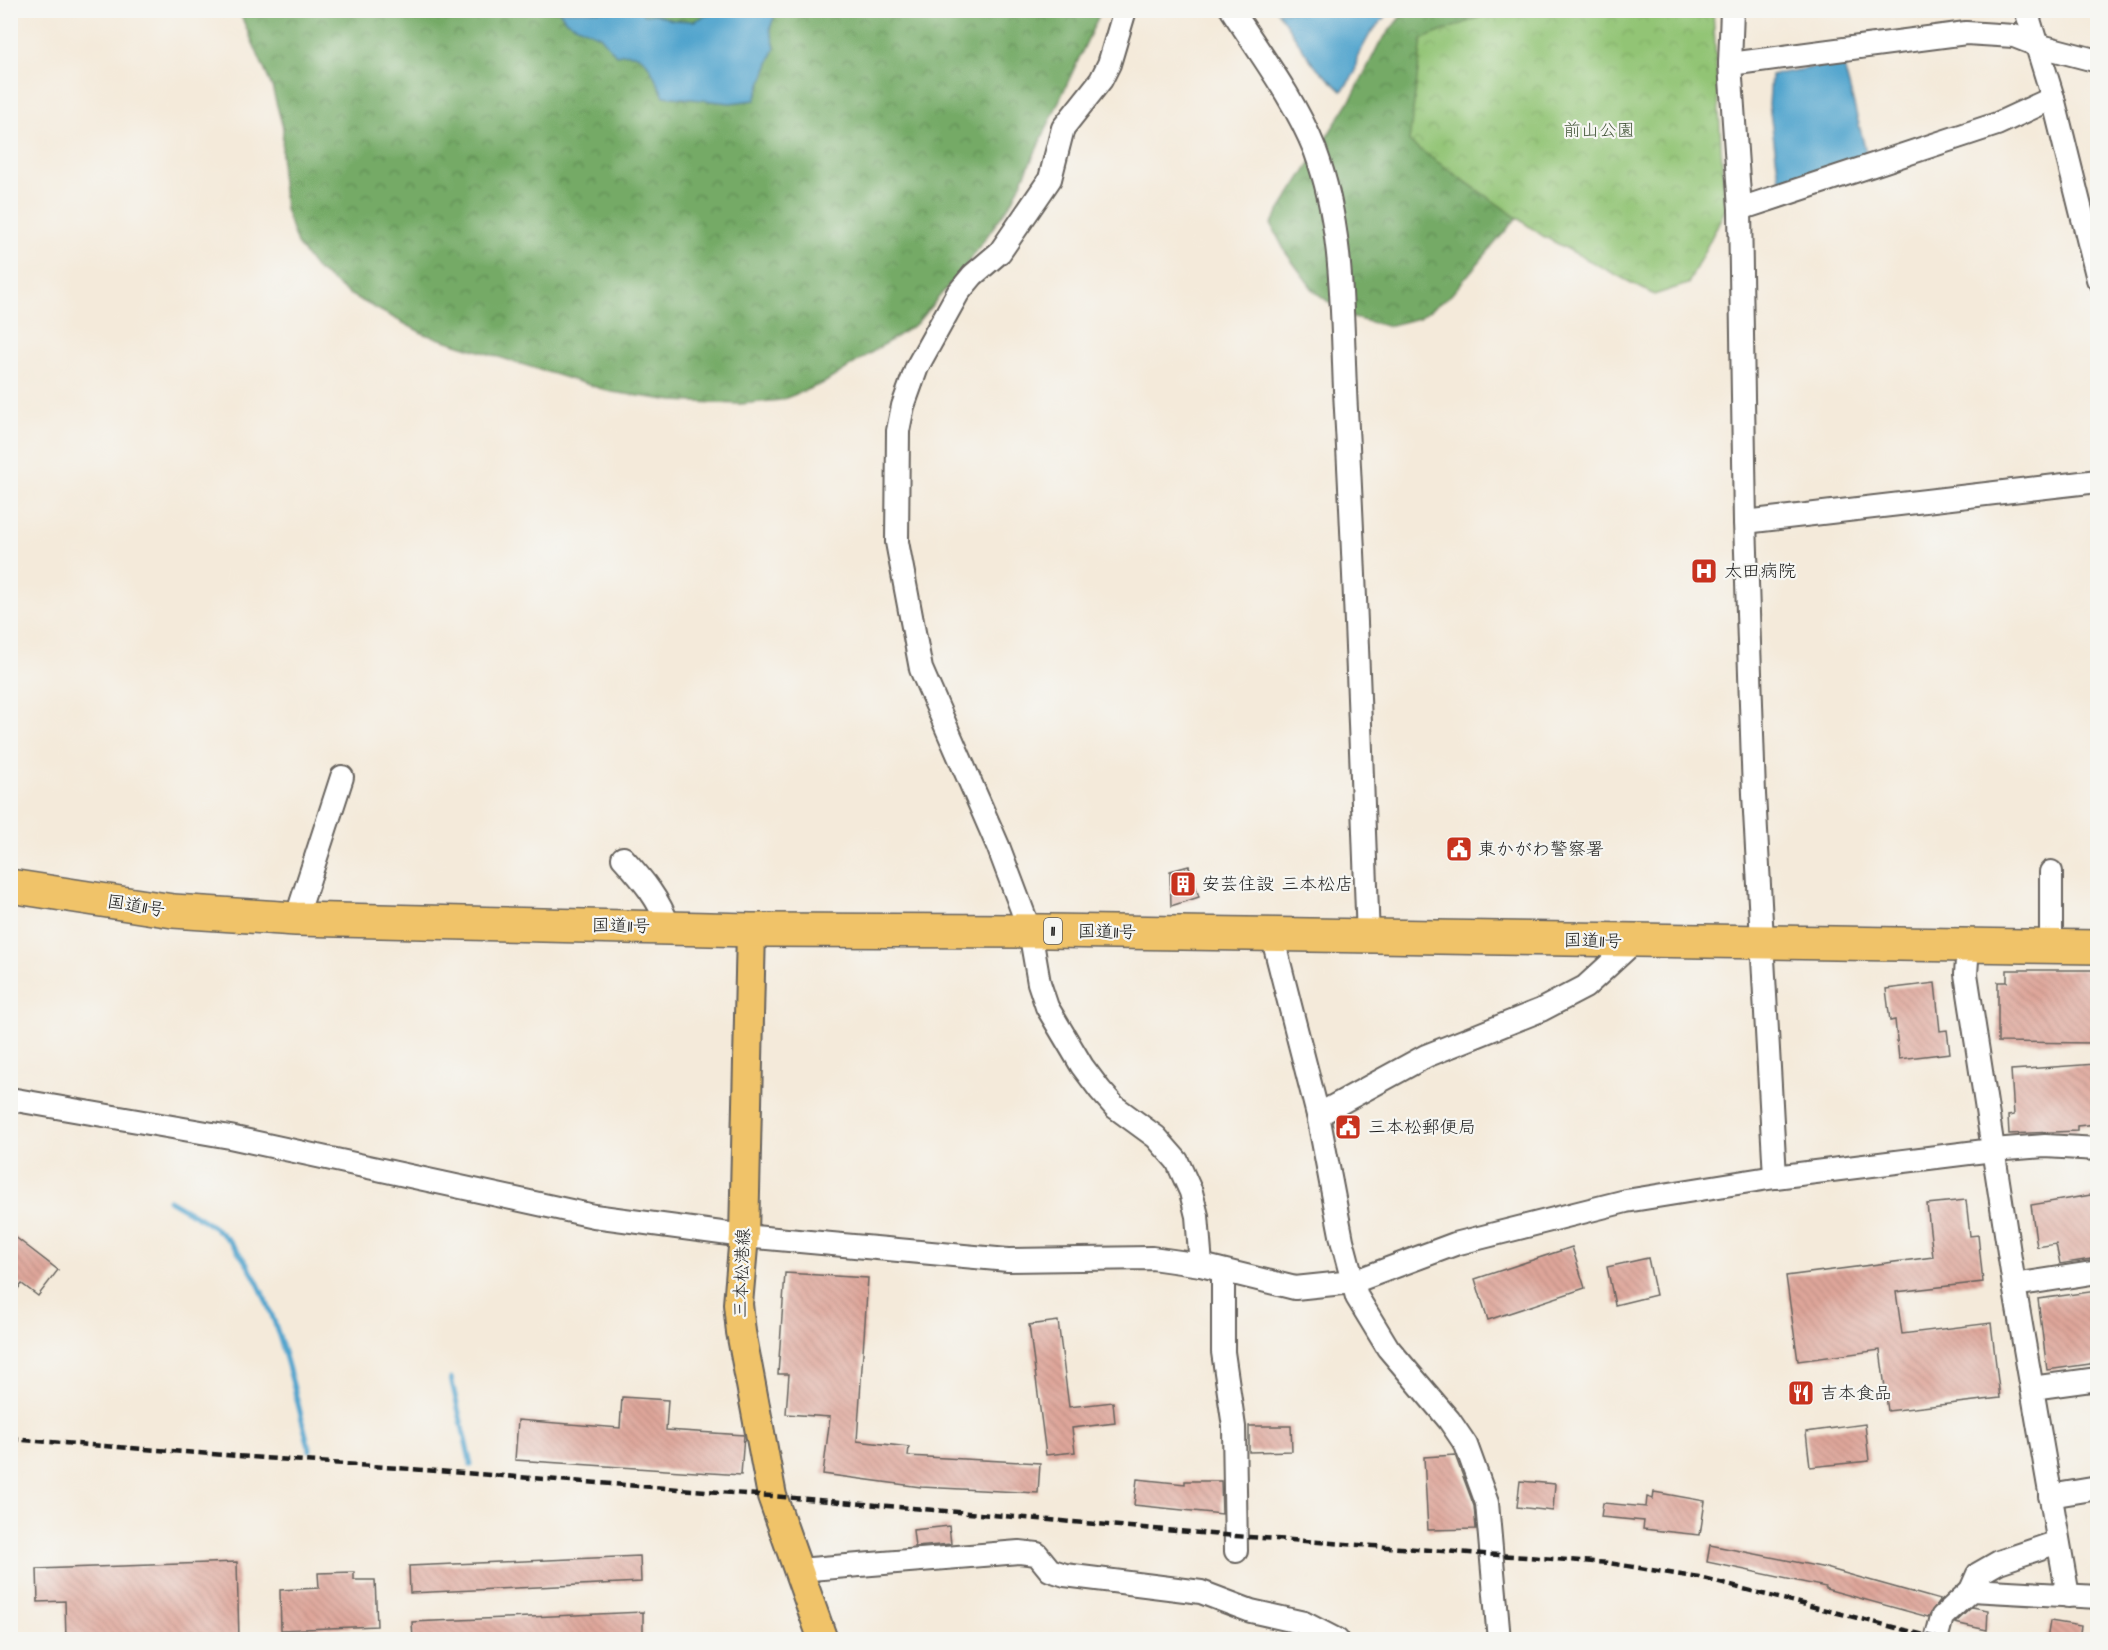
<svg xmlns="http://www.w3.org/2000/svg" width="2108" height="1650" viewBox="0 0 2108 1650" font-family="'Architects Daughter','Klee One',sans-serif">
	<defs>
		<pattern id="forest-crowns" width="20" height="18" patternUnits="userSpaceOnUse" patternTransform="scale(1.5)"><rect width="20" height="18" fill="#75aa66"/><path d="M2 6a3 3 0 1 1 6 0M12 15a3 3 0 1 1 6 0" fill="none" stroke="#5f8a53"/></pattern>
		<pattern id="park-crowns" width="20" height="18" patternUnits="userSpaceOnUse" patternTransform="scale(1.5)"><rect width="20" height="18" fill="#92c474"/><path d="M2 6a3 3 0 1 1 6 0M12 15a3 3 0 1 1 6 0" fill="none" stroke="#7da864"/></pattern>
		<pattern id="building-back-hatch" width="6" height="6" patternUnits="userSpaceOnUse" patternTransform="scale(1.5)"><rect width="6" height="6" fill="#dea69a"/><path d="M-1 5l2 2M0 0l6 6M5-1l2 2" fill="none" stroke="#be8e84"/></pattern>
	</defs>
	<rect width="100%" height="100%" fill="#f6f6f2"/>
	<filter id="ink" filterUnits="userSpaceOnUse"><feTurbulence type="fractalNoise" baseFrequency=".0167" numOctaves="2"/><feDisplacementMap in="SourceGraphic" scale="12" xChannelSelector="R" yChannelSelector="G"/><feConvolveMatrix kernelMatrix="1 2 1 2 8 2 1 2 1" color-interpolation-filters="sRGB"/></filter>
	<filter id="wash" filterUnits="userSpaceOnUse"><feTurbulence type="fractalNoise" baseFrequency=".008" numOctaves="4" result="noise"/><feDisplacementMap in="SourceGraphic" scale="24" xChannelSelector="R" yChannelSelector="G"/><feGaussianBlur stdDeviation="1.35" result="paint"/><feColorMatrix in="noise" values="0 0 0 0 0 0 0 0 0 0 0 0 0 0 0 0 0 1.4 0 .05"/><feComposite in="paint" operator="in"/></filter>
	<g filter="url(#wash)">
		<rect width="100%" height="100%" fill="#f4eada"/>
		<!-- forest -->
		<g fill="url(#forest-crowns)" stroke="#486341" stroke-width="1.5">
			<path d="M239,11H1101L1013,200L966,265L916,324L824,383L781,400L740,404L674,401L612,392L424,334L349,294L315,268L297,244L285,209L281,173L283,128L272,87Z"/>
			<path d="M1405,11H1638L1530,202L1451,295L1419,318L1387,326L1349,317L1314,291L1286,253L1271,224L1354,94L1379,44Z"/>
		</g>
		<!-- park -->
		<path fill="url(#park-crowns)" stroke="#577048" stroke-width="1.5" d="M1488,11H1713L1725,210L1688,284L1654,295L1543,236L1409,142L1422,39L1488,14Z"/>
		<!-- water -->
		<g fill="#51a4cd" stroke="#366074" stroke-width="1.5">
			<path d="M559,11H640L644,15L655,14L672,20L694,21L716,11H776L770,29L775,47L755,100L730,103L664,96C650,71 649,47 616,55L600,36L566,21Z"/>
			<path d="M1277,11H1390L1370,34L1357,58L1355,73L1342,91L1314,65Z"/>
			<path d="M1843,62L1867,156L1780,185L1769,105L1771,75Z"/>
		</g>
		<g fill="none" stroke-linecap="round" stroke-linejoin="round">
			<!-- stream -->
			<g stroke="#51a4cd" stroke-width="5">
				<path d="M169,1200C187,1211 208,1221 223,1235C275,1283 291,1382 310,1450"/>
				<path d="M451,1378L471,1465"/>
			</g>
		</g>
		<g id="blocks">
			<!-- building -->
			<g fill="url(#building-back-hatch)">
				<path d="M1189,866L1199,897L1171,906L1170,871Z"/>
				<path d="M2007,970H2097V1043L1998,1042V982H2007Z"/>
				<path d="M1935,983L1940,1031L1947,1030L1950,1053L1899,1059L1895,1020L1890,1021L1886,989Z"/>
				<path d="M2096,1064L2097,1124L2077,1126V1131L2009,1134L2008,1116L2014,1115L2011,1070Z"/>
				<path d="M2097,1194V1258L2060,1264L2056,1244L2037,1247L2031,1205Z"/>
				<path d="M1966,1200L1970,1236L1978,1235L1983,1282L1896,1292L1902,1334L1991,1323L2000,1398L1888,1411L1880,1350L1798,1361L1786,1276L1933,1257L1927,1204Z"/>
				<path d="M10,1233L58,1270L38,1296L22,1284L10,1298Z"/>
				<path d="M1572,1247L1585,1288L1488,1320L1475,1279Z"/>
				<path d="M1648,1258L1656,1295L1615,1305L1607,1267Z"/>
				<path d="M785,1273L868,1278L857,1441L909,1447L908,1456L1040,1463L1038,1493L921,1487L823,1474L830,1417L786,1414L789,1374H778Z"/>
				<path d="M2097,1291V1363L2047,1370L2038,1299Z"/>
				<path d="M1058,1321L1069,1407L1113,1402L1115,1423L1072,1428L1075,1452L1046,1455L1029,1325Z"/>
				<path d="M622,1397L668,1400L666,1430L744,1435L741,1475L515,1460L518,1420L620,1428Z"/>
				<path d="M1865,1424L1869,1461L1810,1467L1806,1432Z"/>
				<path d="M1249,1426H1291L1292,1451L1249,1452Z"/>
				<path d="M1455,1455L1474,1506L1476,1529L1428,1530L1424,1457Z"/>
				<path d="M1137,1479L1185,1484V1481H1221L1222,1514L1134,1505Z"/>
				<path d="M1520,1481L1555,1484L1553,1511L1517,1507Z"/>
				<path d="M1654,1492L1705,1501L1700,1535L1643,1529L1644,1521L1601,1517L1603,1503L1646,1507L1647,1497L1653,1499Z"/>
				<path d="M949,1526L951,1544L915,1547L913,1530Z"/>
				<path d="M1710,1545L1826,1568L1940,1600L1928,1617L1826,1589V1587L1707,1562Z"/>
				<path d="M640,1556L641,1582L410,1593L409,1566Z"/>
				<path d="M237,1562L239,1640H66L65,1601L38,1602L37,1569Z"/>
				<path d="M354,1572V1580H375L377,1626L281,1630L280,1590L319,1588L318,1573Z"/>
				<path d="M1972,1607L1988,1610L1987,1630L1955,1623Z"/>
				<path d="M643,1612V1639L413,1640L412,1622Z"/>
				<path d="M2050,1621L2081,1626L2079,1640H2047Z"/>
			</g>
		</g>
	</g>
	<g filter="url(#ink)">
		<use href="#blocks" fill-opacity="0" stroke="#68645e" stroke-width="1.5"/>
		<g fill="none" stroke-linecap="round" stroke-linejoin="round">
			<defs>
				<g id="minor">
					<path d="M1125,10L1109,64L1101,80L1063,128L1050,179L1000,252L973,275L958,293L917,367L903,406L898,431L897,542L921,669L998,846L1030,931L1039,983L1047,1007L1082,1066L1100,1090L1115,1107L1156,1137L1177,1161L1191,1192L1197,1216L1201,1265"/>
					<path d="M1232,10C1261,55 1295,100 1315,150C1346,233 1341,324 1346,410C1356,586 1361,761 1368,937"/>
					<path d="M1732,10L1730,64L1740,209L1745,522L1754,794L1775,1177"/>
					<path d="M2026,10L2053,98L2098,279"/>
					<path d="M1730,64L1966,33L2014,36L2037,45L2098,61"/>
					<path d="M1740,209L1997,124L2053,98"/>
					<path d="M1745,522L2098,481"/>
					<path d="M623,858C643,880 659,899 669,927"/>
					<path d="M296,919L342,777"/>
					<path d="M1272,935L1318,1115L1342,1240L1357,1297L1388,1348L1449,1420L1466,1445L1487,1503L1499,1640"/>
					<path d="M1968,946L1966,974L2014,1285L2068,1596"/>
					<path d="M2051,947V872"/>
					<path d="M10,1099L230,1137L594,1216L744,1236L1008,1260L1152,1258L1201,1265L1295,1288L1353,1282L1455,1244L1626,1201L1775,1177L1993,1150L2045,1146L2098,1149"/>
					<path d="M1318,1115L1426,1056L1541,1010L1585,987L1635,941"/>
					<path d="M1223,1271V1352L1234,1427L1236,1551"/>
					<path d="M2014,1285L2098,1272"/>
					<path d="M2032,1388L2098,1379"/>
					<path d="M2050,1496L2098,1488"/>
					<path d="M798,1570L1019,1552L1037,1554L1050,1570L1065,1575L1201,1592L1251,1611L1304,1623L1337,1640"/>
					<path d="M1971,1590L2098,1597"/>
					<path d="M1936,1640L1942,1617L1971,1590L1978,1574L1999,1562L2058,1542"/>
				</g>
				<path id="major" d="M751,930L744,1236L738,1304L741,1332L772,1496L823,1640"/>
				<path id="highway" d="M10,886L173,911L296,919L751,930L1049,931L2098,947"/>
			</defs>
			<!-- minor casing -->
			<use href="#minor" stroke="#68645e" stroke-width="26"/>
			<!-- major casing -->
			<use href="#major" stroke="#68645e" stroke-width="32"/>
			<!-- highway casing -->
			<use href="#highway" stroke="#68645e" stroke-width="36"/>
			<!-- minor -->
			<use href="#minor" stroke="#fff" stroke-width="22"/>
			<!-- major -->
			<use href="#major" stroke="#f0c369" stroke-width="28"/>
			<!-- highway -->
			<use href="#highway" stroke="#f0c369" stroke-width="33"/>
			<!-- rail -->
			<path stroke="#1c1c1c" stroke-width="4.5" stroke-dasharray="9 4.5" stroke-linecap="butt" d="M10,1439L772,1496L1235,1536L1609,1563L1700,1578L1944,1640"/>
		</g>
	</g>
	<!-- icons -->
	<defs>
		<symbol id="hospital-square" viewBox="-11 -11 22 22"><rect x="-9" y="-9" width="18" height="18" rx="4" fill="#c8321e" stroke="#f6f6f2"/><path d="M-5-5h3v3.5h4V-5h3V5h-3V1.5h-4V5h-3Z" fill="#fff"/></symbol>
		<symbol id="civic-square" viewBox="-11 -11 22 22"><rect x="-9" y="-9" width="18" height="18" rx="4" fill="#c8321e" stroke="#f6f6f2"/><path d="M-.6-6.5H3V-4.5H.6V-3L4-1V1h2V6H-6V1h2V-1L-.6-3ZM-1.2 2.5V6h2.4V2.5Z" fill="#fff"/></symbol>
		<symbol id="building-square" viewBox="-11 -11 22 22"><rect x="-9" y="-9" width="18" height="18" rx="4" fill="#c8321e" stroke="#f6f6f2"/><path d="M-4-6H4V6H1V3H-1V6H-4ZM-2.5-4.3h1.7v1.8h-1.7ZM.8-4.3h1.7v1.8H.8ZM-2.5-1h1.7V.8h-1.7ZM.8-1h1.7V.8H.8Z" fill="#fff"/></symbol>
		<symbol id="restaurant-square" viewBox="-11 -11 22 22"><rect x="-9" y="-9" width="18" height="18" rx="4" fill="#c8321e" stroke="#f6f6f2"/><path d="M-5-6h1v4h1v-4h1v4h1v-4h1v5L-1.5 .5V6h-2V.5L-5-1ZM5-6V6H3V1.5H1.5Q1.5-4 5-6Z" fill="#fff"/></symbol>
	</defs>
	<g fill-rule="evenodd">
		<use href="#hospital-square" x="1689" y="556" width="30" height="30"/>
		<use href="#civic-square" x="1444" y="834" width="30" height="30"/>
		<use href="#building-square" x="1168" y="869" width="30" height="30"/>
		<use href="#civic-square" x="1333" y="1112" width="30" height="30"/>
		<use href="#restaurant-square" x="1786" y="1378" width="30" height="30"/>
	</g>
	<g text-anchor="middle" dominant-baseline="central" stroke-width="4.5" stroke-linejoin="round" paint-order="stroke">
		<!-- shield labels -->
		<rect fill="#f6f6f2" stroke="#5d5d5c" stroke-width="1.5" x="1044" y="918" width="18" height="26" rx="4.5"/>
		<g font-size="16" font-weight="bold" fill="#1c1c1c">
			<text x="1053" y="931">11</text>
		</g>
		<!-- park labels -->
		<g font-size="18" fill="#45573b" stroke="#f6f6f2">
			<text x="1599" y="130">前山公園</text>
		</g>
		<!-- poi labels -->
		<g font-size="18" fill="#1c1c1c" stroke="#f6f6f2" text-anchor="start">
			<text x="1724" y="571">太田病院</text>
			<text x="1478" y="849">東かがわ警察署</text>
			<text x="1202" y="884">安芸住設 三本松店</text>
			<text x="1368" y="1127">三本松郵便局</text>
			<text x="1820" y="1393">吉本食品</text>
		</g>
		<!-- street labels -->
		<g font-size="18" fill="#1c1c1c" stroke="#f6f6f2">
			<text transform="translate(136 906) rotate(9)">国道11号</text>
			<text transform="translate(621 926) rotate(1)">国道11号</text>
			<text transform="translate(1107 932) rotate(1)">国道11号</text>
			<text transform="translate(1593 941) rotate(1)">国道11号</text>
			<text transform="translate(742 1273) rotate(-88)">三本松港線</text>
		</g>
	</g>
	<!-- margin -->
	<rect width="2108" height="1650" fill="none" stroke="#f6f6f2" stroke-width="36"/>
</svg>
